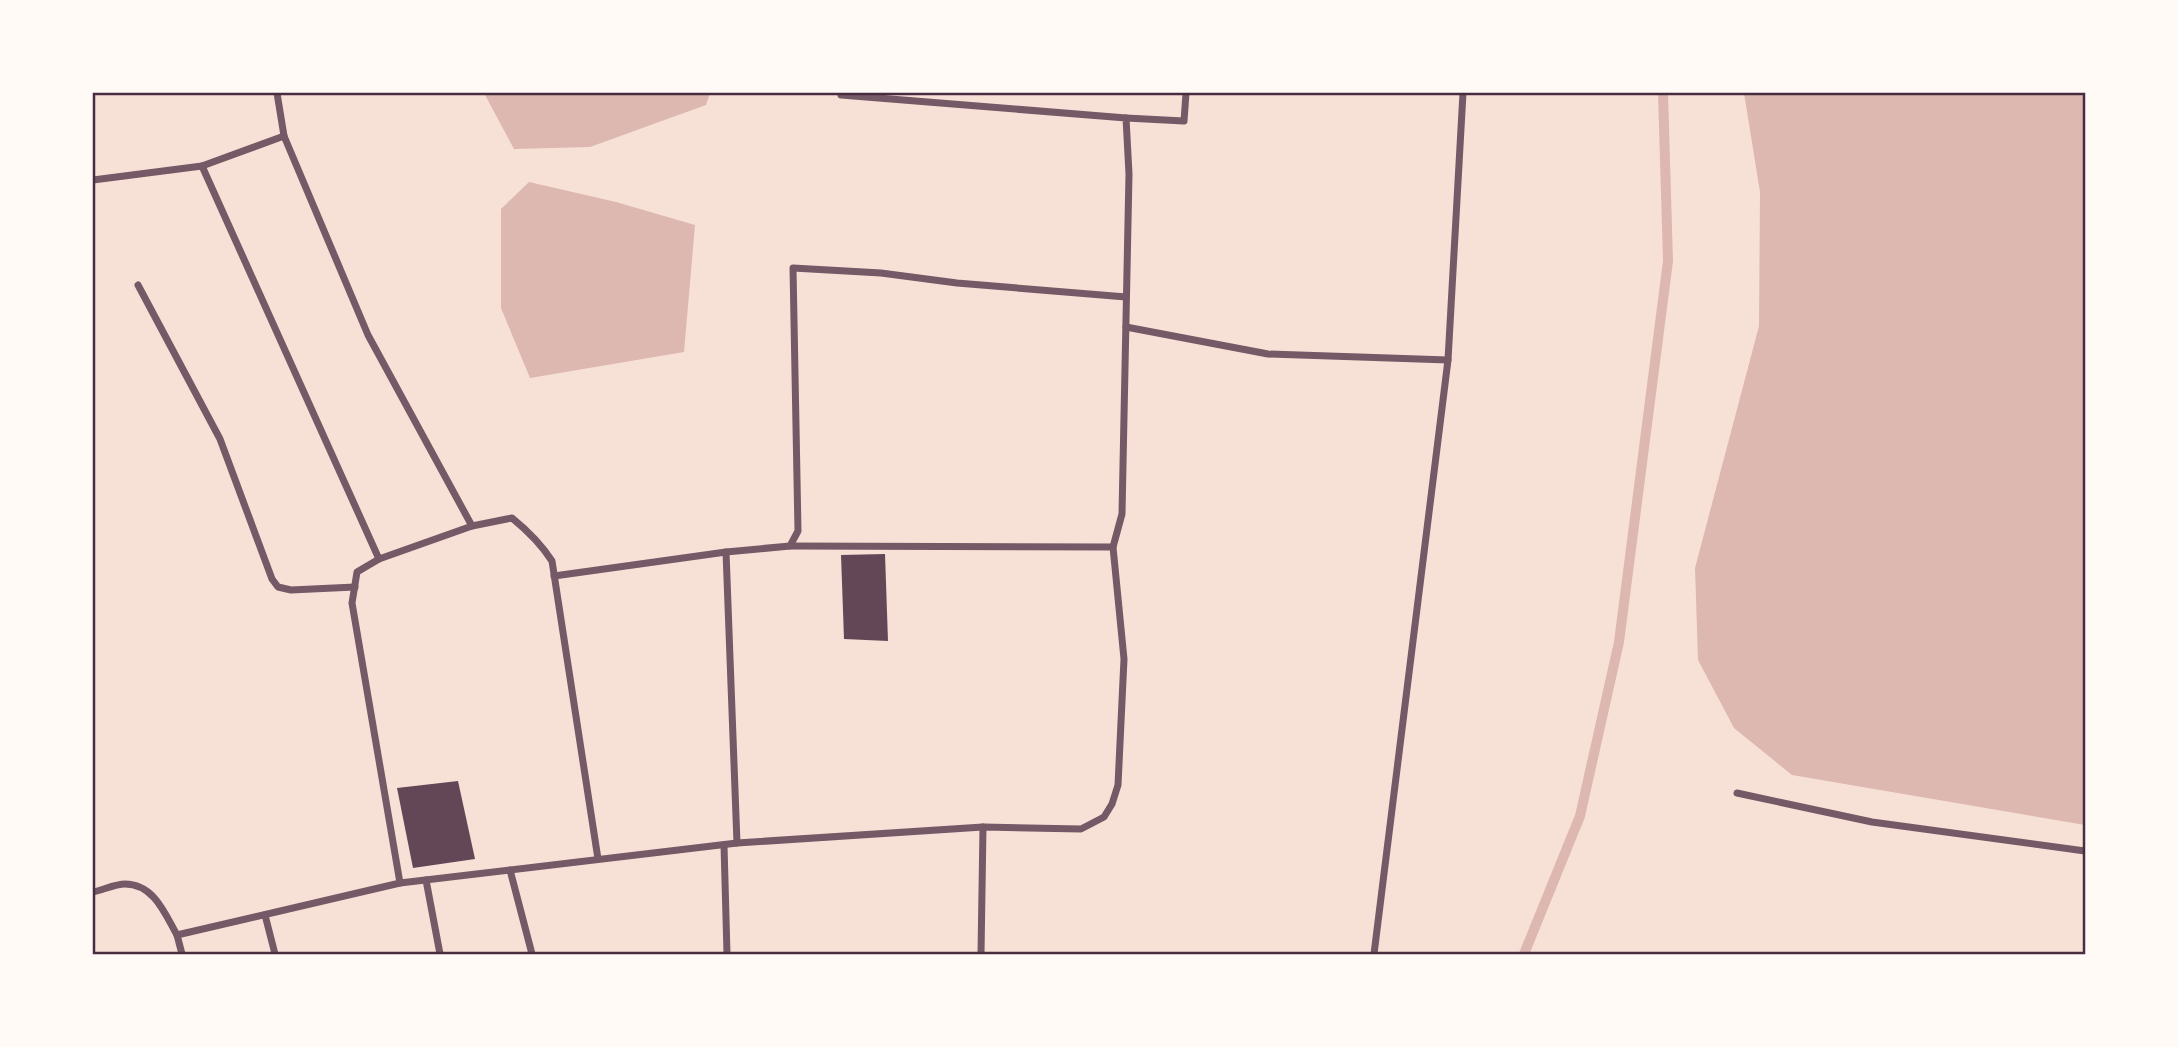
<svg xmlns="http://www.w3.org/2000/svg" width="2178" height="1047" viewBox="0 0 2178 1047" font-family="'Public Sans',sans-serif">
	<rect width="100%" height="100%" fill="#f7e1d7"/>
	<!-- water -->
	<g fill="#dcb8b0">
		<path d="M484,93H710L706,105L590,147L514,149Z"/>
		<path d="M1744,93H2085V825L1792,775L1734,728L1698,660L1695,568L1759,326L1760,192Z"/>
		<path d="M529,182L616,202L695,225L684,352L530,378L501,308V209Z"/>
	</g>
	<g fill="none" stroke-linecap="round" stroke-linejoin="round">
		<!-- stream -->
		<path stroke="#dcb8b0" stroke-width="10" d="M1524,954L1580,816L1619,642L1668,261L1663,93"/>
	</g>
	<!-- building -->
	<g fill="#644757">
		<path d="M885,554L888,641L844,639L841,555Z"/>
		<path d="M458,781L475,859L413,868L397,788Z"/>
	</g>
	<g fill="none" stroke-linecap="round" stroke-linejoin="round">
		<!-- minor -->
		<g stroke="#755966" stroke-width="7">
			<path d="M277,93L284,136L368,335L472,526"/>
			<path d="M1126,118L1184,121L1186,93"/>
			<path d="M93,180L202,166L284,136"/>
			<path d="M138,285L220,439L272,579L278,587L291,590L355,587"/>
			<path d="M1126,327L1268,354L1448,360"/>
			<path d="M790,546L1113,547L1122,514L1129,174L1126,118L841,95"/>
			<path d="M726,552L737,843"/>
			<path d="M379,559L472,526L512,518C528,531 541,544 552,561L598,859"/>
			<path d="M554,576L726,552L790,546L798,531L793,268L881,273L957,283L1126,297"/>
			<path d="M1737,793L1872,822L2085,851"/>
			<path d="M724,845L727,954"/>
			<path d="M510,870L532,954"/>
			<path d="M426,880L440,954"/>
			<path d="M400,883L737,843L983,827L1081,829L1104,817L1112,804L1118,785L1124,659L1113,547"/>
			<path d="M93,892C103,890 115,884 125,884C154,884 165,914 177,935"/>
			<path d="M265,915L275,954"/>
			<path d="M182,954L177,935L400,883L352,603L357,572L379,559L202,166"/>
			<path d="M981,954L983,827"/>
			<path d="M1374,954L1448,360L1463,93"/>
		</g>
	</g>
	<!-- border -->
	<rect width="2178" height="1047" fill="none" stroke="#fffaf5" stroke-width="189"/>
	<rect x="94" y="94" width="1990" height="859" fill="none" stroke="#4a2c40" stroke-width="2.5"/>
</svg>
